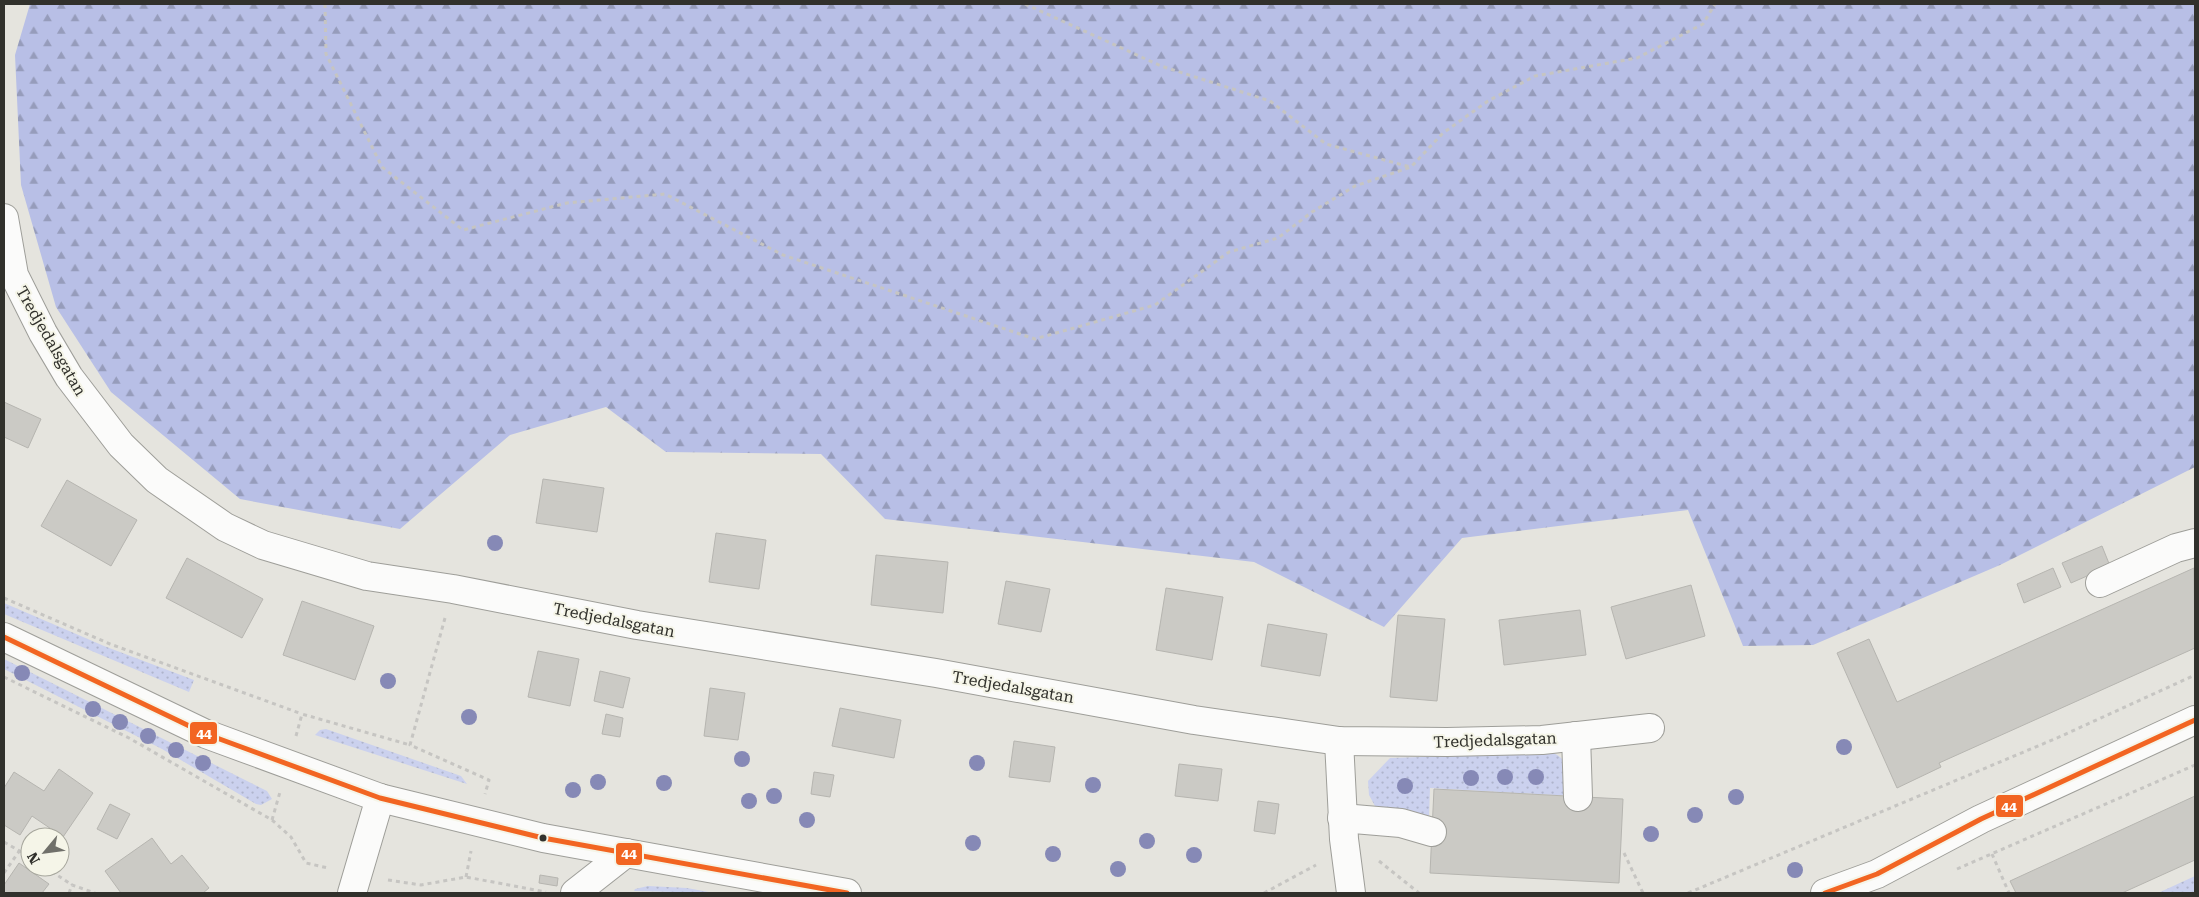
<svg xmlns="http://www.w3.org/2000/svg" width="2199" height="897" viewBox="0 0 2199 897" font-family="'Roboto Serif',serif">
	<defs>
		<pattern id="grass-dots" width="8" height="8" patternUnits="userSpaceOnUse" patternTransform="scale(1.25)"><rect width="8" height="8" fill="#cbd1ee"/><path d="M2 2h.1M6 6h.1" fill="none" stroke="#afb4cc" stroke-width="1.8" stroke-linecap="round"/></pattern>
		<pattern id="forest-firs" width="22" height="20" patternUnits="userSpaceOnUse" patternTransform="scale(1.25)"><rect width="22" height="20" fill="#b8bfe6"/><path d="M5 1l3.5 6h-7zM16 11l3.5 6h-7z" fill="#969cbb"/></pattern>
	</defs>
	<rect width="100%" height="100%" fill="#e5e4de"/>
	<!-- grass -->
	<g fill="url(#grass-dots)">
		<path d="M4,603L104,646L194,680L189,692L4,614Z"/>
		<path d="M4,659L267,791L272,799L261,805L256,804L162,749L4,669Z"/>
		<path d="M326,729L461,776L467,784L315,735L320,730Z"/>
		<path d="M1553,753C1571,760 1568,780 1570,796L1430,788L1429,818L1375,806L1369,795L1368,781L1390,758Z"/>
		<path d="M2195,876V893H2157H2158Z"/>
		<path d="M648,886L687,888L714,893L634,891L635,889Z"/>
	</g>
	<!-- forest -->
	<path fill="url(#forest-firs)" d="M30,4H2195V467L2000,565L1813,645L1743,646L1688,510L1462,538L1384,627L1254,562L885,519L821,454L666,452L606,407L510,435L400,529L240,499L111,392L56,307L21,185L15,55Z"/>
	<!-- building -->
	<g fill="#cbcac5" stroke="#b6b5b0">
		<path d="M4,402L41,419L28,448L4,437Z"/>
		<path d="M543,479L604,488L597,532L536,523Z"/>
		<path d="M67,480L137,520L111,566L41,526Z"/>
		<path d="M716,533L766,540L759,589L709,582Z"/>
		<path d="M2102,546L2110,566L2071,583L2062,563Z"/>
		<path d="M876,555L948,562L943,613L871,605Z"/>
		<path d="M187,558L263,599L242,638L166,598Z"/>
		<path d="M2053,568L2061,587L2024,603L2017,584Z"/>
		<path d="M2194,568L2195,648L1939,763L1941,767L1897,788L1837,653L1869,639L1897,702Z"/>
		<path d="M1006,581L1050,589L1041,632L998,624Z"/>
		<path d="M1691,585L1705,636L1626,659L1611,607Z"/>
		<path d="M1166,588L1223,597L1212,660L1156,650Z"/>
		<path d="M302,601L374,626L355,680L283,655Z"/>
		<path d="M1580,610L1586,655L1504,665L1499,620Z"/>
		<path d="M1398,615L1445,619L1437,701L1390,697Z"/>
		<path d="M1268,624L1327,634L1320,676L1261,666Z"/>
		<path d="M538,651L579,659L570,706L528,697Z"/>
		<path d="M600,671L630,678L623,708L594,701Z"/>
		<path d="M710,688L745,693L738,740L704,736Z"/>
		<path d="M840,708L901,720L894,758L832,746Z"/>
		<path d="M606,714L623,718L620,737L602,734Z"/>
		<path d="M1014,741L1055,747L1050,782L1009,777Z"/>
		<path d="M1179,764L1222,769L1218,801L1175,796Z"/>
		<path d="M59,769L93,793L63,837L32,816L20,835L4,825V788L14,772L44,791Z"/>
		<path d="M814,772L834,775L830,797L811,794Z"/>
		<path d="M1434,789L1623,799L1619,883L1430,873Z"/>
		<path d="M2195,796V860L2122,893H2016L2010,881Z"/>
		<path d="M1258,801L1279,804L1275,834L1254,831Z"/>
		<path d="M110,804L130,814L117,839L97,829Z"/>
		<path d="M152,838L171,864L182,855L209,888L203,893H121L105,871Z"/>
		<path d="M19,863L49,884L42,893H4V885Z"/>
		<path d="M540,875L558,878L557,886L539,883Z"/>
	</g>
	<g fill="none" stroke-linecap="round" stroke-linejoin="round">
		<defs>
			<g id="minor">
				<path d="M4,218L14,275L43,333L69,377L121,445L157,480L225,527L263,545L367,576L453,589L637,625L936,673L1194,720L1339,741L1447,742L1542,740L1650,728"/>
				<path d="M2100,583L2176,548L2195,543"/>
				<path d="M4,637L206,734L380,798L543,838L847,893"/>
				<path d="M1576,736L1578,797"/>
				<path d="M1339,741L1344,839L1351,893"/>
				<path d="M1342,818L1401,823L1432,832"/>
				<path d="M352,893L380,798"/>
				<path d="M575,893L626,853"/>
				<path d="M1825,893L1877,874L1981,819L2195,720"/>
			</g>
		</defs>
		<!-- minor casing -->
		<use href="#minor" stroke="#9e9e99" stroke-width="30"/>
		<!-- path -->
		<g stroke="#c6c5c2" stroke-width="3" stroke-dasharray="4 4" stroke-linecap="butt">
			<path d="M325,4L326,54L382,167L463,230L567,203L665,194L783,255L1035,339L1155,305L1229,252L1278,238L1312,212L1355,186L1411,167L1443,133L1488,101L1535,76L1637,58L1703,24L1715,4"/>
			<path d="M1025,4L1161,66L1270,101L1326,144L1410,167"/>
			<path d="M4,598L110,644L302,714"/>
			<path d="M445,618L410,745L489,780L485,794"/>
			<path d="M4,677L129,738L272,820L291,837L306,863L328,868"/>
			<path d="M296,736L302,714L410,745"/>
			<path d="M272,820L280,792"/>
			<path d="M4,842L30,857"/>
			<path d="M1624,853L1643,893"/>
			<path d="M1992,854L2009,893"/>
			<path d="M1379,861L1419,893"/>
			<path d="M45,867L72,885"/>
			<path d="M1957,869L2195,765"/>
			<path d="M4,873L20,850"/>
			<path d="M466,877L471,851"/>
			<path d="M388,880L421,885L466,877L546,892"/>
			<path d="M69,893L72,885L95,893"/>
			<path d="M1264,893L1316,865"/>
			<path d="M1688,893L2057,738L2195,675"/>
		</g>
		<!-- minor -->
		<use href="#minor" stroke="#fbfbfa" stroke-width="28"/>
		<defs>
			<g id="bus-1">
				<path d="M4,637L206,734L380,798L543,838L847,893"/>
				<path d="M1825,893L1877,874L1981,819L2195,720"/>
			</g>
		</defs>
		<!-- bus-1 casing -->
		<use href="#bus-1" stroke="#f5f5e8" stroke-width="9"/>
		<!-- bus-1 -->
		<use href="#bus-1" stroke="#f26522" stroke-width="5"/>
	</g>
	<!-- trees -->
	<g fill="#8689b6">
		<circle cx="495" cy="543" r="8"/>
		<circle cx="22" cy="673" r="8"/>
		<circle cx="388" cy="681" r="8"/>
		<circle cx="93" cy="709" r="8"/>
		<circle cx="469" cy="717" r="8"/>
		<circle cx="120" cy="722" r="8"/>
		<circle cx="148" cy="736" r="8"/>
		<circle cx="1844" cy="747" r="8"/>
		<circle cx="176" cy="750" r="8"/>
		<circle cx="742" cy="759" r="8"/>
		<circle cx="203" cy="763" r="8"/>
		<circle cx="977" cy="763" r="8"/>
		<circle cx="1505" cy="777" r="8"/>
		<circle cx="1536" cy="777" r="8"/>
		<circle cx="1471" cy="778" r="8"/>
		<circle cx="598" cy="782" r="8"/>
		<circle cx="664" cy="783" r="8"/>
		<circle cx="1093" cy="785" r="8"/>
		<circle cx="1405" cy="786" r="8"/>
		<circle cx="573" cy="790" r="8"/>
		<circle cx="774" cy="796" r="8"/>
		<circle cx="1736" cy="797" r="8"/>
		<circle cx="749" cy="801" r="8"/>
		<circle cx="1695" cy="815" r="8"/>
		<circle cx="807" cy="820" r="8"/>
		<circle cx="1651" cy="834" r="8"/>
		<circle cx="1147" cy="841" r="8"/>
		<circle cx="973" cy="843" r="8"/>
		<circle cx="1053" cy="854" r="8"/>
		<circle cx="1194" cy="855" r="8"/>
		<circle cx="1118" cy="869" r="8"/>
		<circle cx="1795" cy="870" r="8"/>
	</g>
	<!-- markers -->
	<circle fill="#31312c" stroke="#f5f5e8" stroke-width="2" cx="543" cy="838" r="4.5"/>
	<g text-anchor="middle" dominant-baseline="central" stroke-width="4" stroke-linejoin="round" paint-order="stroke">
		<!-- street labels -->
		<g font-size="16" fill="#31312c" stroke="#f5f5e8">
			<text transform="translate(51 341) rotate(60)">Tredjedalsgatan</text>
			<text transform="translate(614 620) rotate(11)">Tredjedalsgatan</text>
			<text transform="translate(1013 687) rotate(10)">Tredjedalsgatan</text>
			<text transform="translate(1495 740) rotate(-2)">Tredjedalsgatan</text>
		</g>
	</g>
	<g stroke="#f5f5e8" stroke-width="2">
		<rect x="189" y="721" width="29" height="24" rx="5" fill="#f26522"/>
		<rect x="1995" y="794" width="29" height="24" rx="5" fill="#f26522"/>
		<rect x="615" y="842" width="28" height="24" rx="5" fill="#f26522"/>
	</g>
	<g font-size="14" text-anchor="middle" font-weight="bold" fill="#fff">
		<text x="204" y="738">44</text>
		<text x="2009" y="811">44</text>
		<text x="629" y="858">44</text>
	</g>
	<!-- border -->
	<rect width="2199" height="897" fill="none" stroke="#31312c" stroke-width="10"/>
	<!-- north arrow -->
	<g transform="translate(45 852) rotate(241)"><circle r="24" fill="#f5f5e8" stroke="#a7a79d"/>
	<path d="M0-4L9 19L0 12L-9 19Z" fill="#70706a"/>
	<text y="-8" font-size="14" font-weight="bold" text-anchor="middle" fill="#31312c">N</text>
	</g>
</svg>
